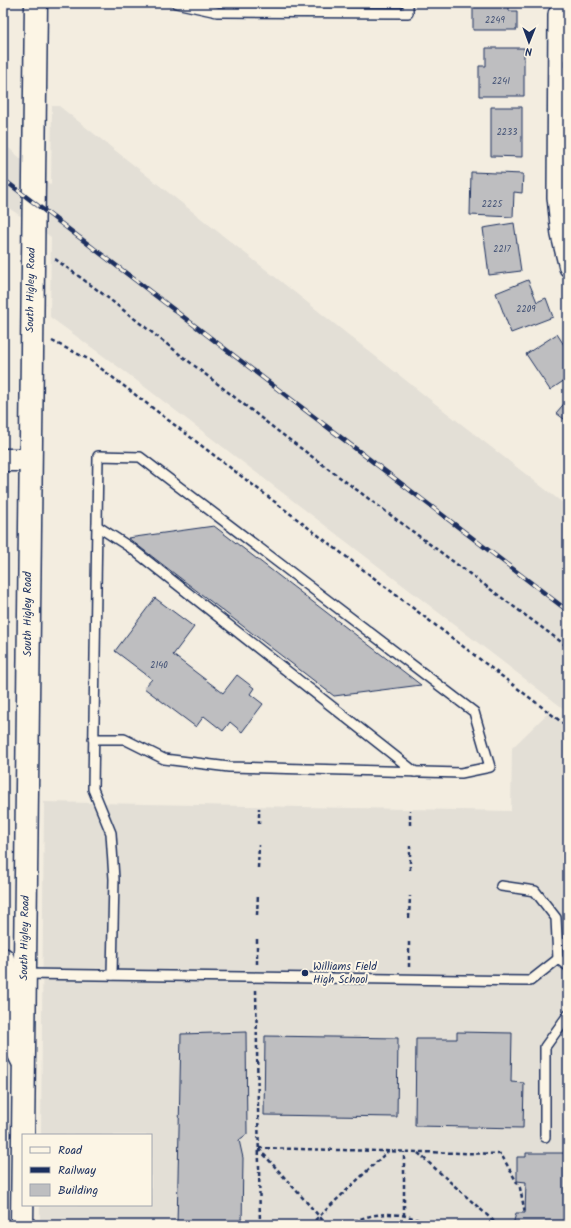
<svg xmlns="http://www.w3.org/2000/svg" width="571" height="1228" viewBox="0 0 571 1228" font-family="Kalam,sans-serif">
	<rect width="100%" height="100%" fill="#f3ede0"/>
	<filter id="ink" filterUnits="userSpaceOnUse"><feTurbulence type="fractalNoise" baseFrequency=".025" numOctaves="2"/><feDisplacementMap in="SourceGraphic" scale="8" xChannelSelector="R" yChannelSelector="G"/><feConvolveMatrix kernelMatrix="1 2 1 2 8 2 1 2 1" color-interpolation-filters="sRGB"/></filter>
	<g filter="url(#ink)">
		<!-- built -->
		<g fill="#e3dfd6">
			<path d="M52,106H59L442,409L568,507V712L128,374L50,317L51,237L3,204V143L51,185Z"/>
			<path d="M549,712L568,727V1225H40V1205H151V1135H41L44,802L511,811L512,748Z"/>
		</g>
		<!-- building -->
		<g fill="#bebec0" stroke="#1b2f5e">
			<path d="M473,3H509V11H517V30H473Z"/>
			<path d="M486,48H524V96H479V66H486Z"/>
			<path d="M491,107H522V157L491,156Z"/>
			<path d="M471,172L523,174L522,193L514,192L513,217L470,215Z"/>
			<path d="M514,223L521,271L489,275L483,228Z"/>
			<path d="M528,280L537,302L546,298L553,317L511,333L496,293Z"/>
			<path d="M557,334L568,351V378L550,390L526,354Z"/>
			<path d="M568,399V422L556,413Z"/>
			<path d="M214,526L421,685L334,696L128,538Z"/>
			<path d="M155,598L194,627L173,655L223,693L237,675L254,688L250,694L263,704L242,732L230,722L223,731L204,716L196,727L144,688L152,679L115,651Z"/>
			<path d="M246,1032L247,1134L239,1140L243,1158L242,1225H177L181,1034Z"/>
			<path d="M457,1032L512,1033L511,1082L524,1083L523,1128L415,1126L416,1039H457Z"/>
			<path d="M265,1036L398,1038L397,1117L264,1115Z"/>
			<path d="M526,1153H568V1225H513L516,1213H525L526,1182L517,1181V1157H526Z"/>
		</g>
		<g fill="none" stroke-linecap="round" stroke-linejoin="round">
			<defs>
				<g id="service">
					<path d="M176,3L217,12L408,13V3"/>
					<path d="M97,526L131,548L415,772"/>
					<path d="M93,739H124L164,759L229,767L461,773L490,767L474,712L140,457L98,456L93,789L111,833L114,879L112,975"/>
					<path d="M501,886L535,891L556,918L558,959"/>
					<path d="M558,959L568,966"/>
					<path d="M25,974L530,981L558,959"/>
					<path d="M545,1137V1047L568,1015"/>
				</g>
				<path id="minor" d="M568,14H557L556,197L560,235L568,268"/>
				<path id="tertiary" d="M3,460H29"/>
				<g id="secondary">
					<path d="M3,959L4,1025L22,1060"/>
					<path d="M22,1225L36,3"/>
				</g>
			</defs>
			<!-- service casing -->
			<use href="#service" stroke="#1b2f5e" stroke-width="12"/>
			<!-- minor casing -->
			<use href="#minor" stroke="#1b2f5e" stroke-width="20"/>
			<!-- tertiary casing -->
			<use href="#tertiary" stroke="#1b2f5e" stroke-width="25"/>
			<!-- secondary casing -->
			<use href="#secondary" stroke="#1b2f5e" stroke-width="25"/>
			<!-- path -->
			<g stroke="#1b2f5e" stroke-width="2.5" stroke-dasharray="4 3" stroke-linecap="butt">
				<path d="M55,259L99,291L279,432L568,647"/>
				<path d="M52,341L90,360L568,727"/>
				<path d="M259,824V808"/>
				<path d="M410,825V810"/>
				<path d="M258,868L259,845"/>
				<path d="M410,870V846"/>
				<path d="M257,915L258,894"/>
				<path d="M409,918L410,896"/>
				<path d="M257,964V937"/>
				<path d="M409,967V939"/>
				<path d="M256,990L260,1225"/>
				<path d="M259,1148L501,1154L520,1188L525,1213"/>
				<path d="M259,1149L327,1225"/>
				<path d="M418,1153L498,1225"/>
				<path d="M404,1216V1152"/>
				<path d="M310,1225L387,1152"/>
				<path d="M348,1225C370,1211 405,1210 427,1225"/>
			</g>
			<!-- service -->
			<use href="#service" stroke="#fcf5e5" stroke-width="9"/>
			<!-- minor -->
			<use href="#minor" stroke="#fcf5e5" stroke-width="17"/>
			<!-- tertiary -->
			<use href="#tertiary" stroke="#fcf5e5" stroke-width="22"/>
			<!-- secondary -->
			<use href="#secondary" stroke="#fcf5e5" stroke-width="22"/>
			<defs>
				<path id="rail" d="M3,179L568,611"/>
			</defs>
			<!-- rail casing -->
			<use href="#rail" stroke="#1b2f5e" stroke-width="4.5"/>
			<!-- rail -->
			<use href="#rail" stroke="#fcf5e5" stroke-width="3" stroke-dasharray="9" stroke-linecap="butt"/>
		</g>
	</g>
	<!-- markers -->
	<circle fill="#1b2f5e" stroke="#fcf5e5" stroke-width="1.5" cx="305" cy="973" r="4"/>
	<g text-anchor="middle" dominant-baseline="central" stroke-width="4" stroke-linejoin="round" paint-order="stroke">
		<!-- number labels -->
		<g font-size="9" fill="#445376">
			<text x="495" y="20">2249</text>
			<text x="501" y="81">2241</text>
			<text x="507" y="132">2233</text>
			<text x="492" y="204">2225</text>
			<text x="502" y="249">2217</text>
			<text x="526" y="309">2209</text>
			<text x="159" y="665">2140</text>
		</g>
		<!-- street labels -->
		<g font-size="11" fill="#1b2f5e" stroke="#fcf5e5">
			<text transform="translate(31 290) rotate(-89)">South Higley Road</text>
			<text transform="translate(28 614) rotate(-90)">South Higley Road</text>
			<text transform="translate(25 938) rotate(-89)">South Higley Road</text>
		</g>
		<!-- poi labels -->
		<g font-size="11" fill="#1b2f5e" stroke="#fcf5e5" text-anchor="start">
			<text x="313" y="967">Williams Field<tspan x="313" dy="13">High School</tspan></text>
		</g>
	</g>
	<!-- margin -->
	<rect width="571" height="1228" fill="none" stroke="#fcf5e5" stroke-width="16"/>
	<rect x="8" y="8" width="555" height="1212" fill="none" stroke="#1b2f5e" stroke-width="1.5" filter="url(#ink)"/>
	<!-- legend -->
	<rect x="22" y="1134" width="130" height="72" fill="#fcf5e5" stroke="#a2a6af"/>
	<rect x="30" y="1147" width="20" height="6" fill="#fcf5e5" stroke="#a2a6af"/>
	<text x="58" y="1154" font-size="12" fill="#1b2f5e">Road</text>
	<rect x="30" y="1167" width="20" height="6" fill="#1b2f5e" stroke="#a2a6af"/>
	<text x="58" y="1174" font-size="12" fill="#1b2f5e">Railway</text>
	<rect x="30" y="1184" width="20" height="12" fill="#bebec0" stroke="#a2a6af"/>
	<text x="58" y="1194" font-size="12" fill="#1b2f5e">Building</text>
	<!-- north arrow -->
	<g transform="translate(529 42) rotate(181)" stroke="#fcf5e5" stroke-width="3" paint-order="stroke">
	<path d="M0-3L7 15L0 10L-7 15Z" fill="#1b2f5e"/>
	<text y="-6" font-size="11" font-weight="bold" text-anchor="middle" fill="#1b2f5e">N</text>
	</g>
</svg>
